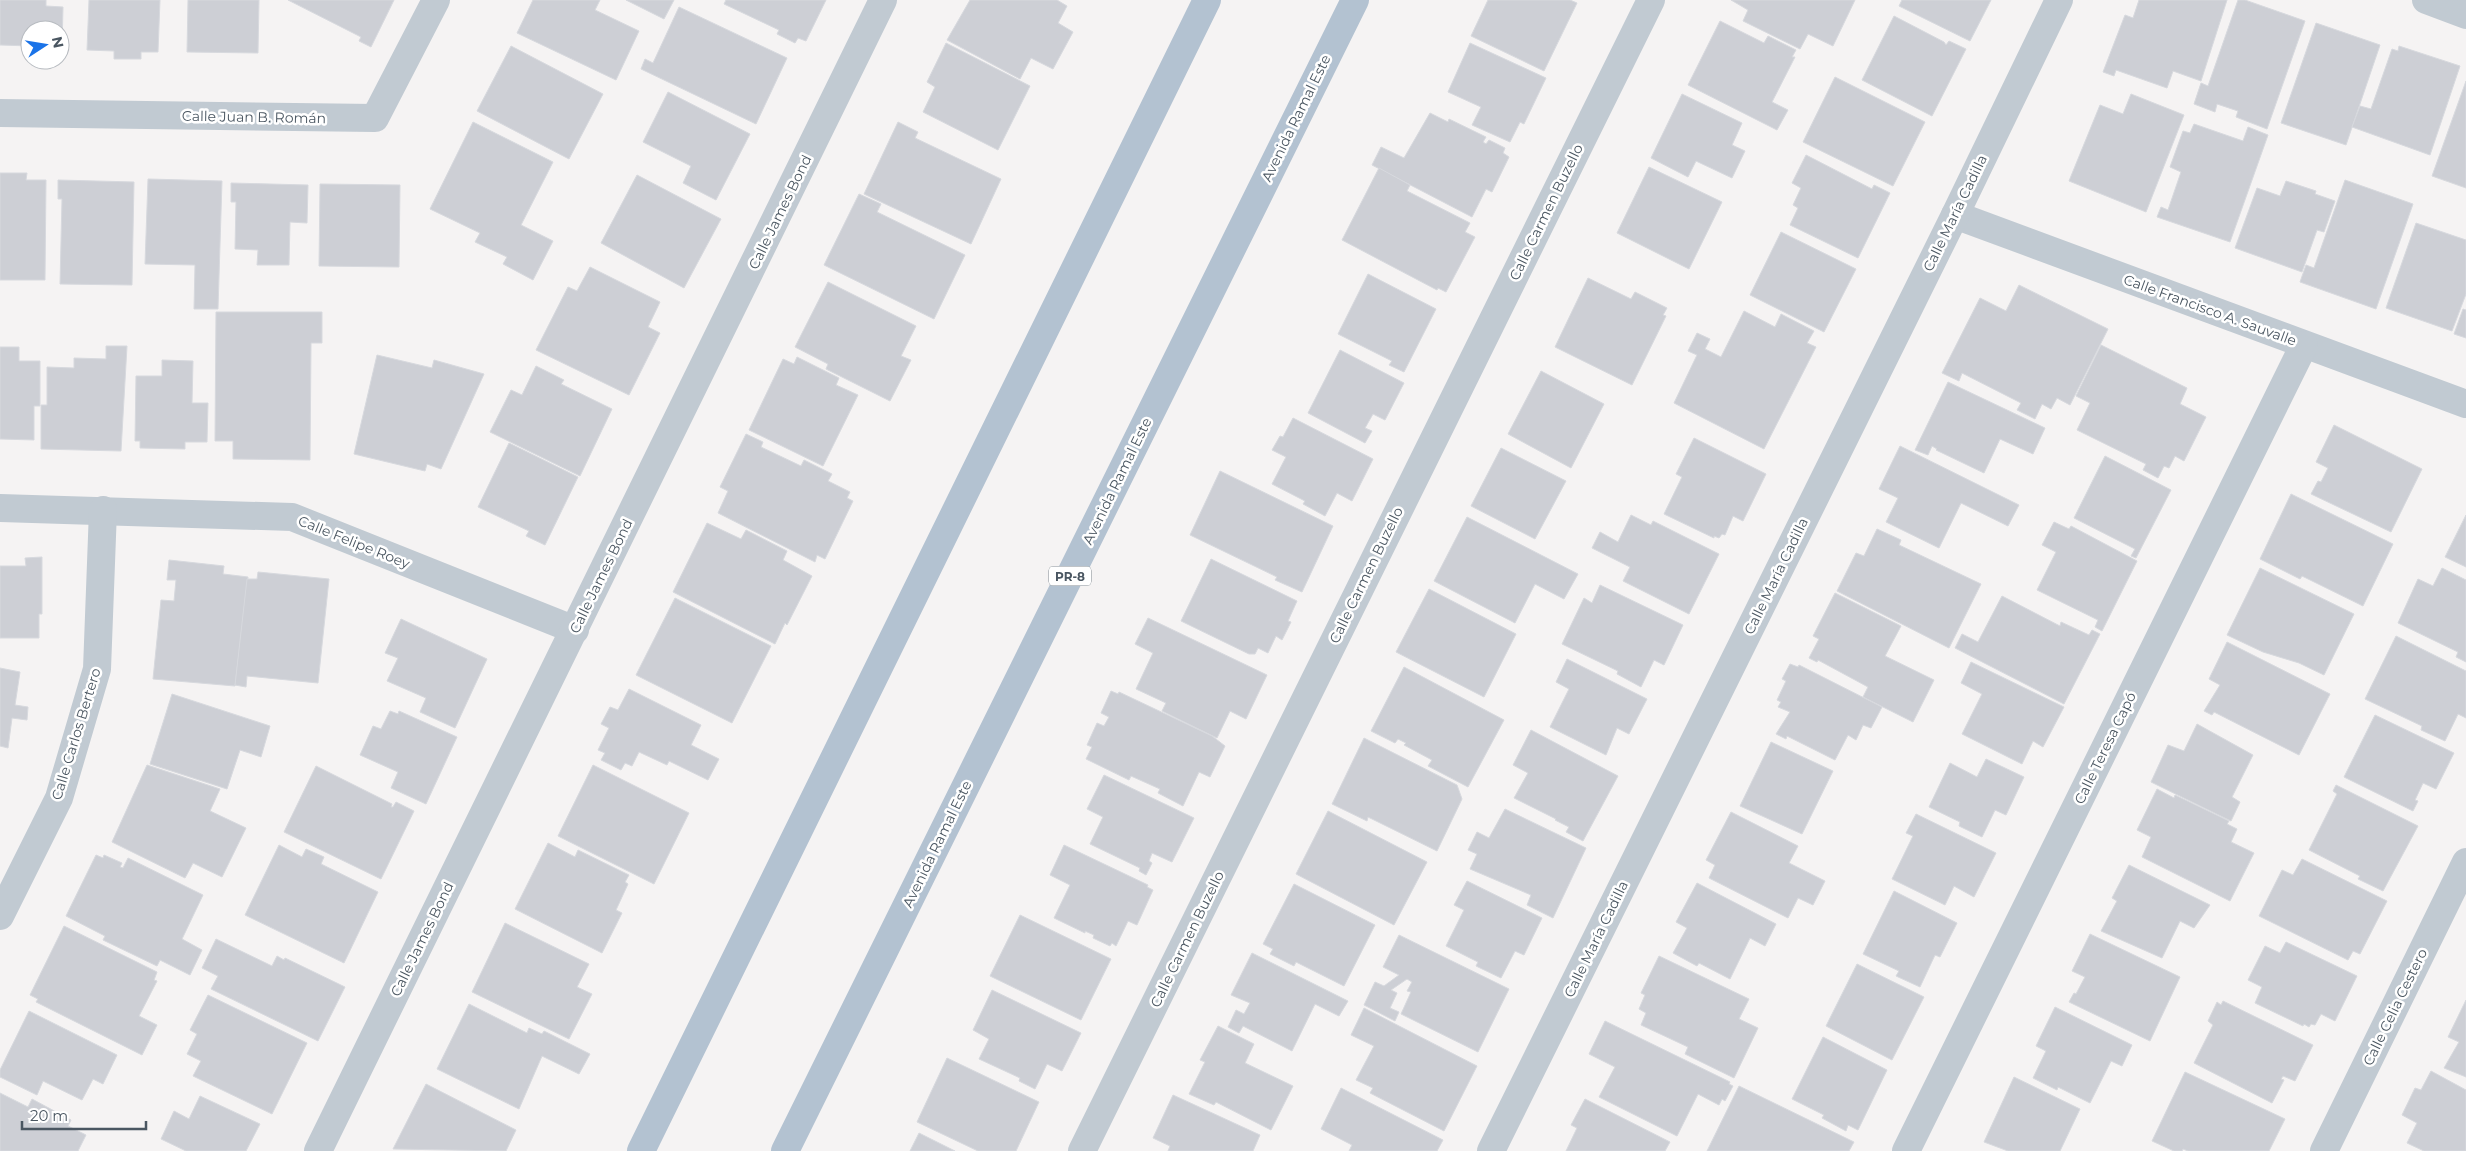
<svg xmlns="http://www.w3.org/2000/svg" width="2466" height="1151" viewBox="0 0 2466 1151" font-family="Montserrat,sans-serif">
	<rect width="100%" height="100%" fill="#f5f3f3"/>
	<!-- building -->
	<g fill="#cdcfd5" stroke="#d7d9de">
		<path d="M0,0H46V6L63,7L62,46H60V30H30V46L0,45Z"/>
		<path d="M89,0H160L158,52H141V59H114V51L87,50Z"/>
		<path d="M188,0H259L258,53L187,52Z"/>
		<path d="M288,0H394L371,47L359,41L361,37Z"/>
		<path d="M533,0H600L595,10L639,31L616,80L517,33Z"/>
		<path d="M626,0H674L664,19Z"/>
		<path d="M726,0H826L806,41L798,38L795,43L777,34L779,30L724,4Z"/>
		<path d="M970,0H1057L1067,6L1058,23L1073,32L1053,69L1031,58L1020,79L947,40Z"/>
		<path d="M1488,0H1570L1577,3L1544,71L1471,36Z"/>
		<path d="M1731,0H1855L1833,46L1808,34L1800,49L1743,21L1748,10Z"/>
		<path d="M1902,0H1991L1970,41L1899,6Z"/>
		<path d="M2139,0H2227L2201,81L2173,71L2167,88L2116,70L2114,76L2103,72L2125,15L2133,18Z"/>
		<path d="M2238,0H2245L2305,21L2267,129L2236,117L2238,111L2217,104L2215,112L2194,104L2201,83L2208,86Z"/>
		<path d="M679,7L787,58L756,124L641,69L645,59L653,63Z"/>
		<path d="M1894,16L1944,42L1946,45L1949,41L1966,49L1932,116L1862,80Z"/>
		<path d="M1720,21L1764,43L1768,36L1796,50L1792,57H1795L1772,102L1788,110L1777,130L1688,85Z"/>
		<path d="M2316,23L2380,45L2346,145L2281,123Z"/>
		<path d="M946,43L1030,86L998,150L923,112L935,87L927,82Z"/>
		<path d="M1470,43L1546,78L1524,124L1520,122L1510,142L1472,125L1481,107L1448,92Z"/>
		<path d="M511,46L603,94L569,159L477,111Z"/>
		<path d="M2399,46L2460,66L2430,155L2352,127L2360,106L2371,109L2392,49L2398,51Z"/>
		<path d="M1835,77L1925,122L1893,186L1803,142Z"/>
		<path d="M2466,81V188L2432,176Z"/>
		<path d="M668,92L750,134L716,200L683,183L691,166L643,142Z"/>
		<path d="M1682,94L1742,123L1732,145L1745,151L1732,178L1696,161L1688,177L1651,158Z"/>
		<path d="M2131,94L2184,115L2146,212L2069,181L2100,105L2123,114Z"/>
		<path d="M1430,113L1448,122L1449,119L1486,137L1483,142L1486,144L1489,140L1505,148L1503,153L1509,157L1492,192L1486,189L1472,217L1372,165L1381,147L1404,158Z"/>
		<path d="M473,122L553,162L521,225L553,241L533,280L503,264L507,257L475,242L480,233L430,209Z"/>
		<path d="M898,122L918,132L915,138L1001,179L971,244L864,194Z"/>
		<path d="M2194,124L2243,141L2248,127L2268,135L2230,242L2157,217L2161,207L2168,210L2181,172L2170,167L2183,131L2190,133Z"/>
		<path d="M1806,155L1872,189L1874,185L1890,193L1858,258L1790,225L1798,208L1793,205L1801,188L1792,183Z"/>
		<path d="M1649,167L1722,202L1689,269L1617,233Z"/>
		<path d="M1379,168L1410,185L1407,191L1470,223L1465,232L1475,237L1446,292L1438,288L1437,290L1342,240Z"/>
		<path d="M0,173H27L26,180H46L45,280H0Z"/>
		<path d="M637,175L721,219L684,288L601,243Z"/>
		<path d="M148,179L222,181L218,309H194L195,265L145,264Z"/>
		<path d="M58,180L134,182L132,285L60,284L62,199H58Z"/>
		<path d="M2345,180L2413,204L2376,309L2300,282L2306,265L2314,268Z"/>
		<path d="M2286,181L2316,191L2315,194L2335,201L2324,232L2317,230L2302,272L2235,248L2257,188L2280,196Z"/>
		<path d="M231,183L308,185L307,223L290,222L289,265H257L258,250L235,249L236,202H231Z"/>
		<path d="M320,184L400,185L399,267L319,266Z"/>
		<path d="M859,194L881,204L877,212L965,255L934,319L824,265Z"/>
		<path d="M2416,223L2466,240V294L2452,331L2386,308Z"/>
		<path d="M1781,232L1856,269L1824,332L1750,295Z"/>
		<path d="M590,267L660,302L648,327L660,333L629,395L536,350L568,287L577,291Z"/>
		<path d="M1368,274L1436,309L1404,372L1389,365L1392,361L1338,334Z"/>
		<path d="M1588,278L1631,299L1635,292L1667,308L1663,315L1666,316L1632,385L1555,347Z"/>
		<path d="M828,282L916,326L901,356L911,360L890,401L826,369L828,364L795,347Z"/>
		<path d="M2019,285L2108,329L2070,405L2057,398L2051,409L2042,404L2035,419L2017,410L2021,403L1962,373L1959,381L1942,373L1980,298L2006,311Z"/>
		<path d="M2463,309L2466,310V338L2454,334Z"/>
		<path d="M1744,311L1775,327L1781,314L1814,331L1807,343L1816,347L1764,449L1674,403L1697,355L1688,351L1697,333L1710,339L1705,349L1721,357Z"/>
		<path d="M216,312H322V343H311L310,460L233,459V441H215Z"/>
		<path d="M2101,345L2187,388L2180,404L2206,417L2184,461L2175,456L2169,468L2164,466L2158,478L2143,470L2146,464L2077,430L2090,403L2076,396Z"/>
		<path d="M106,346H127L121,451L41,449V405H47V367L74,368V358L106,359Z"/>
		<path d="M0,347H19V361H40V406H34V440L0,439Z"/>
		<path d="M1340,350L1404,383L1385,420L1373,414L1365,428L1372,431L1365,443L1308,413Z"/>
		<path d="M377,355L432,368L434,360L484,374L441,469L427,464L425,471L354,454Z"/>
		<path d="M797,357L839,378L836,385L858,395L823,466L749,430L783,359L794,364Z"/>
		<path d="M162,360L193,361L192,403H208L207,442H185V449L140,448V441H135L136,376H162Z"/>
		<path d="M536,366L564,380L561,384L612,409L580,476L490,432L511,390L522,395Z"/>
		<path d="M1541,371L1604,404L1571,468L1508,434Z"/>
		<path d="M1948,382L2045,428L2033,454L2000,439L1984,473L1936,450L1937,449L1932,446L1928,455L1915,450Z"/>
		<path d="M1293,418L1373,459L1352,501L1337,493L1325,516L1303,504L1305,501L1272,484L1286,457L1272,450L1280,436L1283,437Z"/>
		<path d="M2334,425L2422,469L2391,532L2311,494L2318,481L2321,482L2328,468L2316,462Z"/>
		<path d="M746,434L763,442L761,447L801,466L804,460L832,474L828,481L850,492L847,498L853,501L825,559L817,555L815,562L718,513L728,491L720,487Z"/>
		<path d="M1694,438L1766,474L1743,521L1733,516L1725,535L1722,534L1719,538L1714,536V538L1664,514L1682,477L1676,474Z"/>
		<path d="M509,443L578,477L545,545L526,536L529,531L478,507Z"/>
		<path d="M1900,446L2019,505L2008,526L1961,503L1939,548L1886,522L1898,498L1879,489Z"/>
		<path d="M1501,448L1566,481L1535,539L1471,506Z"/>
		<path d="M2105,456L2171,490L2136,558L2131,556L2135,549L2074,518Z"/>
		<path d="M1220,471L1333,526L1302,592L1275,580L1277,577L1190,535Z"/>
		<path d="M2291,494L2393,544L2363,606L2302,576L2300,579L2260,559Z"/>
		<path d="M1631,515L1651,525L1653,521L1719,554L1689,614L1623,581L1630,567L1592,548L1600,532L1618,542Z"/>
		<path d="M2466,515V567L2445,557Z"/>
		<path d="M1467,517L1578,574L1564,599L1535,584L1515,623L1434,581Z"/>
		<path d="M2054,522L2069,529L2071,526L2137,561L2102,631L2095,627L2098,620L2037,590L2056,552L2042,545Z"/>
		<path d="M707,523L741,539L746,530L787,551L783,560L812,576L787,625L785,623L775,644L673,592Z"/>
		<path d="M1877,529L1901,540L1899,545L1981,584L1949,648L1837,591L1856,553L1864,556Z"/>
		<path d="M42,557V614H39V638H0V566H26L25,558Z"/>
		<path d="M1211,559L1297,601L1288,621L1291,622L1282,640L1276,636L1268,653L1258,648L1255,654H1249L1181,621Z"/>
		<path d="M169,560L224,566L223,574L248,577L235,686L153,679L161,600L174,601L176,580H167Z"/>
		<path d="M2260,568L2354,614L2324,675L2299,663L2263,652L2227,635Z"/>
		<path d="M2442,568L2466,580V662L2456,657L2458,652L2398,623L2418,579L2433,586Z"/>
		<path d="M258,572L329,579L318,683L247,676L246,687L235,685L247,579H257Z"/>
		<path d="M1600,585L1683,625L1664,665L1654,660L1641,687L1617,674L1618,671L1562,644L1584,598L1592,603Z"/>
		<path d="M1429,589L1516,634L1484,697L1396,652Z"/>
		<path d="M1835,593L1901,626L1885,656L1934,680L1913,722L1863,697L1868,687L1818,660L1817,662L1809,658L1819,639L1813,636Z"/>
		<path d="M2002,596L2060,626L2061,622L2089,635L2092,630L2100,634L2064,704L1955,648L1962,634L1978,642Z"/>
		<path d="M675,598L771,646L732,723L636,675Z"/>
		<path d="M1148,618L1267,675L1246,719L1230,711L1217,738L1162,711L1166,703L1136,689L1153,653L1135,644Z"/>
		<path d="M401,619L487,659L455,728L420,712L426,698L387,681L398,658L385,653Z"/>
		<path d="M2396,636L2466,671V718L2458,714L2445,741L2421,730L2422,726L2365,699Z"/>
		<path d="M2227,642L2330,694L2299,755L2214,712L2212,715L2204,711L2220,685L2209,679Z"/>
		<path d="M1567,659L1647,699L1629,734L1617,728L1606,755L1550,727L1569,689L1556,682Z"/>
		<path d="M1971,662L2064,707L2043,747L2033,741L2022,764L1962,734L1982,694L1961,683Z"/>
		<path d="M1790,664L1798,667L1799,665L1882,707L1871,728L1863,725L1856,740L1848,735L1835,760L1787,736L1786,739L1776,734L1790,712L1778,707L1781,702L1777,700L1786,681L1782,679Z"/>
		<path d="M1404,667L1504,720L1468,787L1428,766L1432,760L1404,745L1406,743L1398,739L1395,743L1371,731Z"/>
		<path d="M0,668L20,672L15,705L28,707L27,720L12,718L8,748L0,746Z"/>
		<path d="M629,689L701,725L691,745L719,759L708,780L669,761L667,765L639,752L632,766L625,763L621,770L601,760L605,753L598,750L609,728L601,724L610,707L618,710Z"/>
		<path d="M1111,691L1118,694L1119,692L1212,736L1225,746L1210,777L1199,772L1183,806L1158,793L1160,789L1131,776L1129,780L1086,759L1092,747L1087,745L1097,723L1104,726L1109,717L1101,713Z"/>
		<path d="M172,694L270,726L261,757L240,750L227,789L150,764Z"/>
		<path d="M390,711L398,714L399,711L457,737L426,804L391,788L398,772L360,755L373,726L381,729Z"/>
		<path d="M2375,715L2454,753L2436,789L2423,783L2415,800L2418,801L2413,811L2344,777Z"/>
		<path d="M2197,724L2253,755L2232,797L2240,802L2231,821L2151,782L2168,745L2184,751Z"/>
		<path d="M1531,730L1618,776L1583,841L1566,832L1569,827L1555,820L1556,819L1514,798L1528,773L1513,765Z"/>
		<path d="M1364,738L1457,785L1462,799L1437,851L1368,817L1367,821L1332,804Z"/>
		<path d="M1771,742L1833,771L1802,834L1740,806Z"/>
		<path d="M1986,759L2024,777L2006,815L1995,810L1982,837L1959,826L1960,822L1929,807L1950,763L1977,777Z"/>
		<path d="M147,765L220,789L210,811L246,828L222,877L193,863L185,878L112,842Z"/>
		<path d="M593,765L689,813L654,884L558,836Z"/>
		<path d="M316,766L392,804L391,807H393L396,802L414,811L381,879L284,832Z"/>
		<path d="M1104,775L1194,818L1172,862L1152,853L1149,861L1152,863L1146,875L1139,871L1140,868L1090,844L1103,817L1087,809Z"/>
		<path d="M2336,785L2418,826L2383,891L2358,879L2360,876L2309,850L2337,794L2333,791Z"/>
		<path d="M2157,789L2174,798L2175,795L2229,821L2227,824L2237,829L2231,842L2254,853L2230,901L2142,857L2151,837L2137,830Z"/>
		<path d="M1505,809L1586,848L1553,918L1527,905L1531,895L1470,869L1477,854L1468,850L1477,832L1489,838Z"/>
		<path d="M1328,811L1427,862L1394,925L1296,874Z"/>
		<path d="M1731,812L1798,846L1789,863L1825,881L1813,905L1798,898L1788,918L1709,878L1715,865L1706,860Z"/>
		<path d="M1916,814L1996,853L1974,897L1954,886L1945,905L1892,879L1913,836L1906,833Z"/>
		<path d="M548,843L575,857L578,850L629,875L625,882L628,884L616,910L622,913L602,953L515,909Z"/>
		<path d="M279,845L302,857L306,849L324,857L321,864L378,892L344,963L245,915Z"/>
		<path d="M1064,845L1148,885L1147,887L1153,890L1137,925L1128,921L1116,946L1112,943L1110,946L1093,938L1094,935L1085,931V933L1054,918L1070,885L1050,875Z"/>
		<path d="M96,855L103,858L104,855L122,863L120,867L123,868L128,858L203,895L182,939L202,950L190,975L160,960L157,966L103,940L105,936L66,916Z"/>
		<path d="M2302,859L2387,901L2360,954L2353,951L2348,960L2259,916L2282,870L2293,875Z"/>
		<path d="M2129,865L2210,905L2194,928L2180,921L2162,958L2101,931L2117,901L2112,898Z"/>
		<path d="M1467,881L1542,918L1524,955L1515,951L1501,978L1476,966L1478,962L1446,946L1464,910L1454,905Z"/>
		<path d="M1697,883L1776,924L1765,946L1750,938L1730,979L1699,963L1697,966L1673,953L1687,928L1676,922Z"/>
		<path d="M1294,884L1375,925L1344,986L1296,962L1294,966L1270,954L1273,949L1263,944Z"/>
		<path d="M1894,891L1957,923L1940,957L1935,955L1920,987L1896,976L1899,971L1863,954Z"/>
		<path d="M1020,915L1111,959L1081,1020L990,976Z"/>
		<path d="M505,923L589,964L577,987L592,994L569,1039L472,992Z"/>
		<path d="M64,926L157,972L154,980L157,981L139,1016L157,1025L142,1055L36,1002L38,999L30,995Z"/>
		<path d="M2090,934L2180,977L2150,1041L2069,1002L2074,993L2076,994L2085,977L2072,971Z"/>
		<path d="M1399,935L1509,989L1478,1052L1401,1014L1411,992L1407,991L1412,982L1407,979L1391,990L1397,993L1390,1008L1399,1012L1395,1021L1364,1005L1375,982L1384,986L1399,975L1383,967Z"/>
		<path d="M216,939L272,966L277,956L284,960L285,958L345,987L318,1041L211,989L218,976L202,968Z"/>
		<path d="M2286,942L2357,976L2335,1021L2321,1014L2315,1025L2311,1024L2309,1027L2304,1024L2303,1026L2255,1003L2262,987L2248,980L2265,946L2280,953Z"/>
		<path d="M1252,953L1348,1001L1339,1016L1315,1004L1292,1051L1243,1026L1239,1033L1228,1027L1236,1010L1244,1014L1250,1003L1231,995Z"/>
		<path d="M1659,956L1749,999L1739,1019L1758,1028L1734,1078L1685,1054L1688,1047L1641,1025L1646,1013L1639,1009L1645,995L1641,993Z"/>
		<path d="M1857,964L1924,997L1892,1060L1826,1026Z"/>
		<path d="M992,990L1081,1033L1062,1071L1047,1064L1035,1089L1019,1081L1020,1078L979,1059L989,1039L973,1030Z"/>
		<path d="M208,995L307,1043L272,1114L193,1076L201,1061L187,1054L197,1034L190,1030Z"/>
		<path d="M2466,1000V1077L2444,1068L2459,1042L2448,1037Z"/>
		<path d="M2223,1001L2313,1045L2295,1081L2283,1076L2281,1079L2284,1080L2272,1103L2194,1063L2213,1025L2208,1021L2217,1002L2221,1005Z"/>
		<path d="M469,1004L527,1033L529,1028L542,1034L544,1031L590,1054L579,1074L542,1056L519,1109L437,1069Z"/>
		<path d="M2055,1007L2132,1045L2122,1066L2111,1061L2090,1103L2058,1087L2057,1090L2033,1078L2046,1051L2036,1046Z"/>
		<path d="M1364,1008L1477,1066L1444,1131L1370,1093L1373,1088L1356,1080L1374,1046L1351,1035Z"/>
		<path d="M29,1011L117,1055L103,1084L93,1079L82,1100L43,1081L37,1095L0,1077V1070Z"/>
		<path d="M1605,1021L1730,1082L1729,1084L1733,1086L1725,1101L1722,1099L1719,1105L1698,1094L1677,1136L1599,1097L1615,1067L1589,1054Z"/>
		<path d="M1218,1026L1254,1044L1245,1063L1293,1086L1271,1130L1216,1102L1214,1105L1189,1094L1205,1062L1200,1060Z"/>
		<path d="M1823,1037L1887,1070L1858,1130L1848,1125L1846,1131L1822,1118L1824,1115L1792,1099Z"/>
		<path d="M947,1058L1039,1102L1016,1151H978L917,1122Z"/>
		<path d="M2431,1071L2466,1090V1151H2424L2407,1143L2417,1123L2402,1115L2415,1088L2421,1090Z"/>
		<path d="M2185,1072L2285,1119L2269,1151H2188L2183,1149L2182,1151H2174L2152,1141Z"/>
		<path d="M2014,1077L2080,1109L2060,1151H2008L1984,1142Z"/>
		<path d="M426,1084L516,1130L506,1151L393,1149Z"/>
		<path d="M1739,1086L1854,1142L1849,1151H1707Z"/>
		<path d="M1341,1088L1443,1140L1437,1151H1349L1352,1145L1321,1129Z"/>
		<path d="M0,1093L28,1107L32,1099L71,1120L68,1126L86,1135L78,1151H0Z"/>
		<path d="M1173,1095L1260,1135L1253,1151H1168L1170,1146L1153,1138Z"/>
		<path d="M200,1096L260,1124L246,1151H186L161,1139L174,1111L189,1119Z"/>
		<path d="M1585,1099L1670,1142L1665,1151H1566L1577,1128L1571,1125Z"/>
		<path d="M919,1133L955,1151H910Z"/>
	</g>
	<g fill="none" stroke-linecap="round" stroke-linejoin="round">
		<!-- minor -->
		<g stroke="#c1cad2" stroke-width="28">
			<path d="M2426,0L2466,15"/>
			<path d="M0,113L375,118L436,0"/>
			<path d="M1955,215L2466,404"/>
			<path d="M0,508L292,517L575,630"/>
			<path d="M0,916L59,798L97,669L103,510"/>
			<path d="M318,1151L883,0"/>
			<path d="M1082,1151L1651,0"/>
			<path d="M1491,1151L1955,215L2059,0"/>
			<path d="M1906,1151L2304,345"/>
			<path d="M2324,1151L2466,862"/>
		</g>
		<!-- primary -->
		<g stroke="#b3c2d1" stroke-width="28">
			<path d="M641,1151L1207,0"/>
			<path d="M785,1151L1355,0"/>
		</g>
	</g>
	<g text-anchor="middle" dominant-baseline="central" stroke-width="5" stroke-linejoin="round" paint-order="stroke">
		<!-- shield labels -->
		<rect fill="#fff" stroke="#808990" stroke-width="1" x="1049" y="566.5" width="42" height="19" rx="4"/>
		<g font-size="12" font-weight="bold" fill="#4a5661">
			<text x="1070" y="576">PR-8</text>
		</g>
		<!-- street labels -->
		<g font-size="14" fill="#4a5661" stroke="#fff">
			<text transform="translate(254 117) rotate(1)">Calle Juan B. Román</text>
			<text transform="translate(1296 118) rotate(-64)">Avenida Ramal Este</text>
			<text transform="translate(780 212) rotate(-64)">Calle James Bond</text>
			<text transform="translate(1546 212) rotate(-64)">Calle Carmen Buzello</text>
			<text transform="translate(1955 213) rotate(-64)">Calle María Cadilla</text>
			<text transform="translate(2210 310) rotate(20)">Calle Francisco A. Sauvalle</text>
			<text transform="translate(1117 481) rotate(-64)">Avenida Ramal Este</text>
			<text transform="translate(354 542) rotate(22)">Calle Felipe Roey</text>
			<text transform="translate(1366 575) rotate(-64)">Calle Carmen Buzello</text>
			<text transform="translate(601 576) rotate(-64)">Calle James Bond</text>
			<text transform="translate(1776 576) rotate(-64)">Calle María Cadilla</text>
			<text transform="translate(76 734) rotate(-73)">Calle Carlos Bertero</text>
			<text transform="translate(2105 748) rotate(-64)">Calle Teresa Capó</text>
			<text transform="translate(937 844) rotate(-64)">Avenida Ramal Este</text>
			<text transform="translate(422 939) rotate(-64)">Calle James Bond</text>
			<text transform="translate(1187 939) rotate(-64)">Calle Carmen Buzello</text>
			<text transform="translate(1596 939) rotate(-64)">Calle María Cadilla</text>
			<text transform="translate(2395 1007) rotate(-64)">Calle Celia Cestero</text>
		</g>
	</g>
	<!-- north arrow -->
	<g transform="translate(45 45) rotate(78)"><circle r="24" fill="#ffffff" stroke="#b7bbc0"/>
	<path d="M0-4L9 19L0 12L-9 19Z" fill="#1a73e8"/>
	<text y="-8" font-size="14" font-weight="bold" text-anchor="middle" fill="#4a5661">N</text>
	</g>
	<!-- scale -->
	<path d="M22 1121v8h124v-8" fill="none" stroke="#4a5661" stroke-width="2.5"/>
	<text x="30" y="1121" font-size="15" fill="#4a5661" stroke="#ffffff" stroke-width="4" paint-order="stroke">20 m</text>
</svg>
